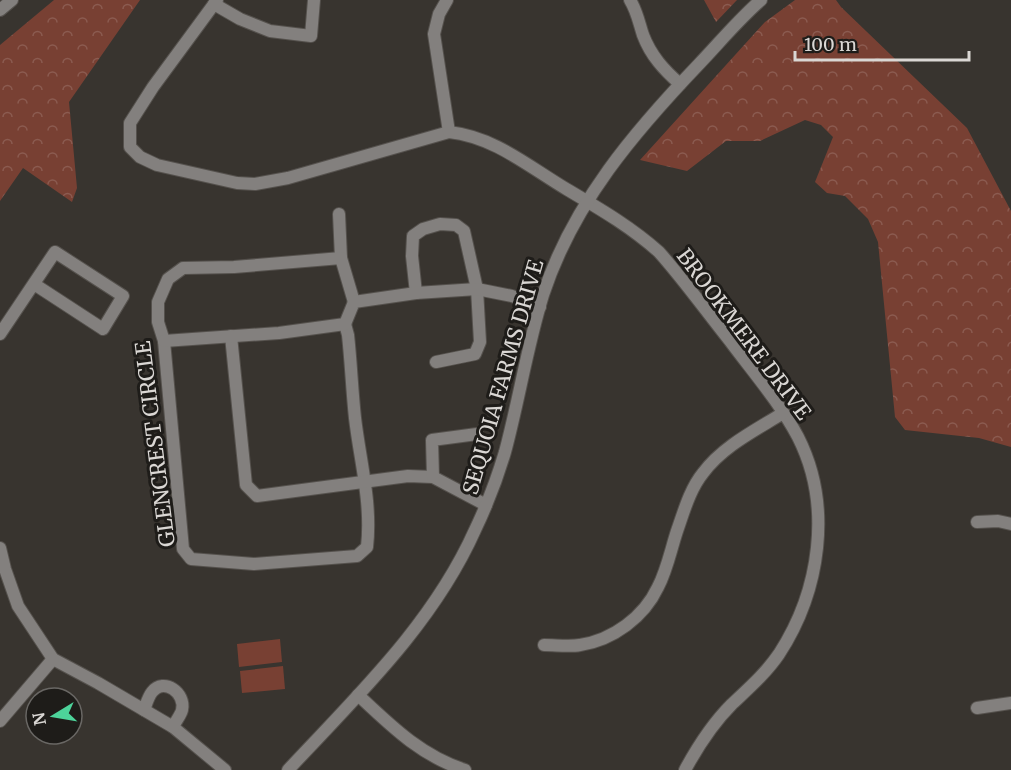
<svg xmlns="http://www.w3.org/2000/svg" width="1011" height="770" viewBox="0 0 1011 770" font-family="Merriweather,serif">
	<defs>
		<pattern id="forest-crowns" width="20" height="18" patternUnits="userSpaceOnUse" patternTransform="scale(1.5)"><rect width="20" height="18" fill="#784033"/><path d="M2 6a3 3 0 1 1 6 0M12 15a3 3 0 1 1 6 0" fill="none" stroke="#8b5b50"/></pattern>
	</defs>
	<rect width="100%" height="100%" fill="#38342f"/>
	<!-- forest -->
	<g fill="url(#forest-crowns)">
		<path d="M54,0H140L69,102L77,188L72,202L23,168L0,201V45Z"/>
		<path d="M704,0H737L716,22Z"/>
		<path d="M795,0H836L841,7L967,128L1011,211V447L979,438L905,430L895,417L878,242L868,219L845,196L827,193L815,182L833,137L821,125L805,120L760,141H726L687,171L640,160L765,22Z"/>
	</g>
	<!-- garden -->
	<g fill="#784033">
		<path d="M280,639L282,662L239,667L237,644Z"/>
		<path d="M283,666L285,689L242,693L240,671Z"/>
	</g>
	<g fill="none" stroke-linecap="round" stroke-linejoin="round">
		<defs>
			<g id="minor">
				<path d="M217,0L153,87L130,123V147L140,157L157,165L237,183L255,184L288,178L449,132C495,137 529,167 568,190C600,209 631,227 659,252C684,280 706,311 730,341C753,372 780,403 798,437C833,506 820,591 779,654C766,673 749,688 732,704C713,723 698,746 685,770"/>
				<path d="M447,0L439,14L434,34L449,132"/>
				<path d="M630,0C637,11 639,23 643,35C651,56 664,70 680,84"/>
				<path d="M214,4L240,19L270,31L311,36L314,0"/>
				<path d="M0,10L12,0"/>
				<path d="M339,214L341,258"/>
				<path d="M416,293L412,256L413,236L423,229L440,224L456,225L464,231L477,289L480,342L475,354L436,362"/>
				<path d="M345,324L348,335C351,362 352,390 355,418C360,461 372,503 367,547L357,556L254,564L191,559L183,549L164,341L158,322V302L168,279L183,268L234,267L341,258L354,302"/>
				<path d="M0,334L55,252L123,296L103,329L34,284"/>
				<path d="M231,336L246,485L257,496L408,476L433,477L486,505"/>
				<path d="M164,341L279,333L345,324L354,302L416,293L477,289L512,296L540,307"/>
				<path d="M433,477L432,440L477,434"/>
				<path d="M977,522L998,521L1011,524"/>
				<path d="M0,548L5,569L18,606L53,659L98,683L173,727L225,770"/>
				<path d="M544,645C556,645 569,647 580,645C613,640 644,617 658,587C667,570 671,549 677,531C684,511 690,489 703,473C723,446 756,430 783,413"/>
				<path d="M358,695C391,726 421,756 465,770"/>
				<path d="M977,708L1011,703"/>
				<path d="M144,710C146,705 148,697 152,692C164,677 186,693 182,710C181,715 175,722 173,727"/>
				<path d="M0,721L53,659"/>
			</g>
			<path id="tertiary" d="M288,770C357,696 433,624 475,530C487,505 497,479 505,452C519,400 527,347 543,295C573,203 635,131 700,63C720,42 739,19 761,0"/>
		</defs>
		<!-- minor casing -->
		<use href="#minor" stroke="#55514d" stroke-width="14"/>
		<!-- tertiary casing -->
		<use href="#tertiary" stroke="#55514d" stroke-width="14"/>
		<!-- minor -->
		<use href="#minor" stroke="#83807e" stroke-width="12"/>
		<!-- tertiary -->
		<use href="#tertiary" stroke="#83807e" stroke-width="12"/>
	</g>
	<g text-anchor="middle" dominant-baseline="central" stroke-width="6" stroke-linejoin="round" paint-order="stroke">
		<!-- street labels -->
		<g font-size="21" fill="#dad7d4" stroke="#1e1c19">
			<text transform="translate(744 334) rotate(53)">BROOKMERE DRIVE</text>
			<text transform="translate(503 377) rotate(-74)">SEQUOIA FARMS DRIVE</text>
			<text transform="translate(155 444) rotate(-97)">GLENCREST CIRCLE</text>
		</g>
	</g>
	<!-- north arrow -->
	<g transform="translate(54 716) rotate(259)"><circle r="28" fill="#1e1c19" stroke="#696764" stroke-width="1.5"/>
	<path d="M0-4.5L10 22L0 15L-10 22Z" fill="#4dd39a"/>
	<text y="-9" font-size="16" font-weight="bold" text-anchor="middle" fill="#dad7d4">N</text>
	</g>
	<!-- scale -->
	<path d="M795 51v9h174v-9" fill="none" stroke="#dad7d4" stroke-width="3"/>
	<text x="804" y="51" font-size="18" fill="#dad7d4" stroke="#1e1c19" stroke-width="4.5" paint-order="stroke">100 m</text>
</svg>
